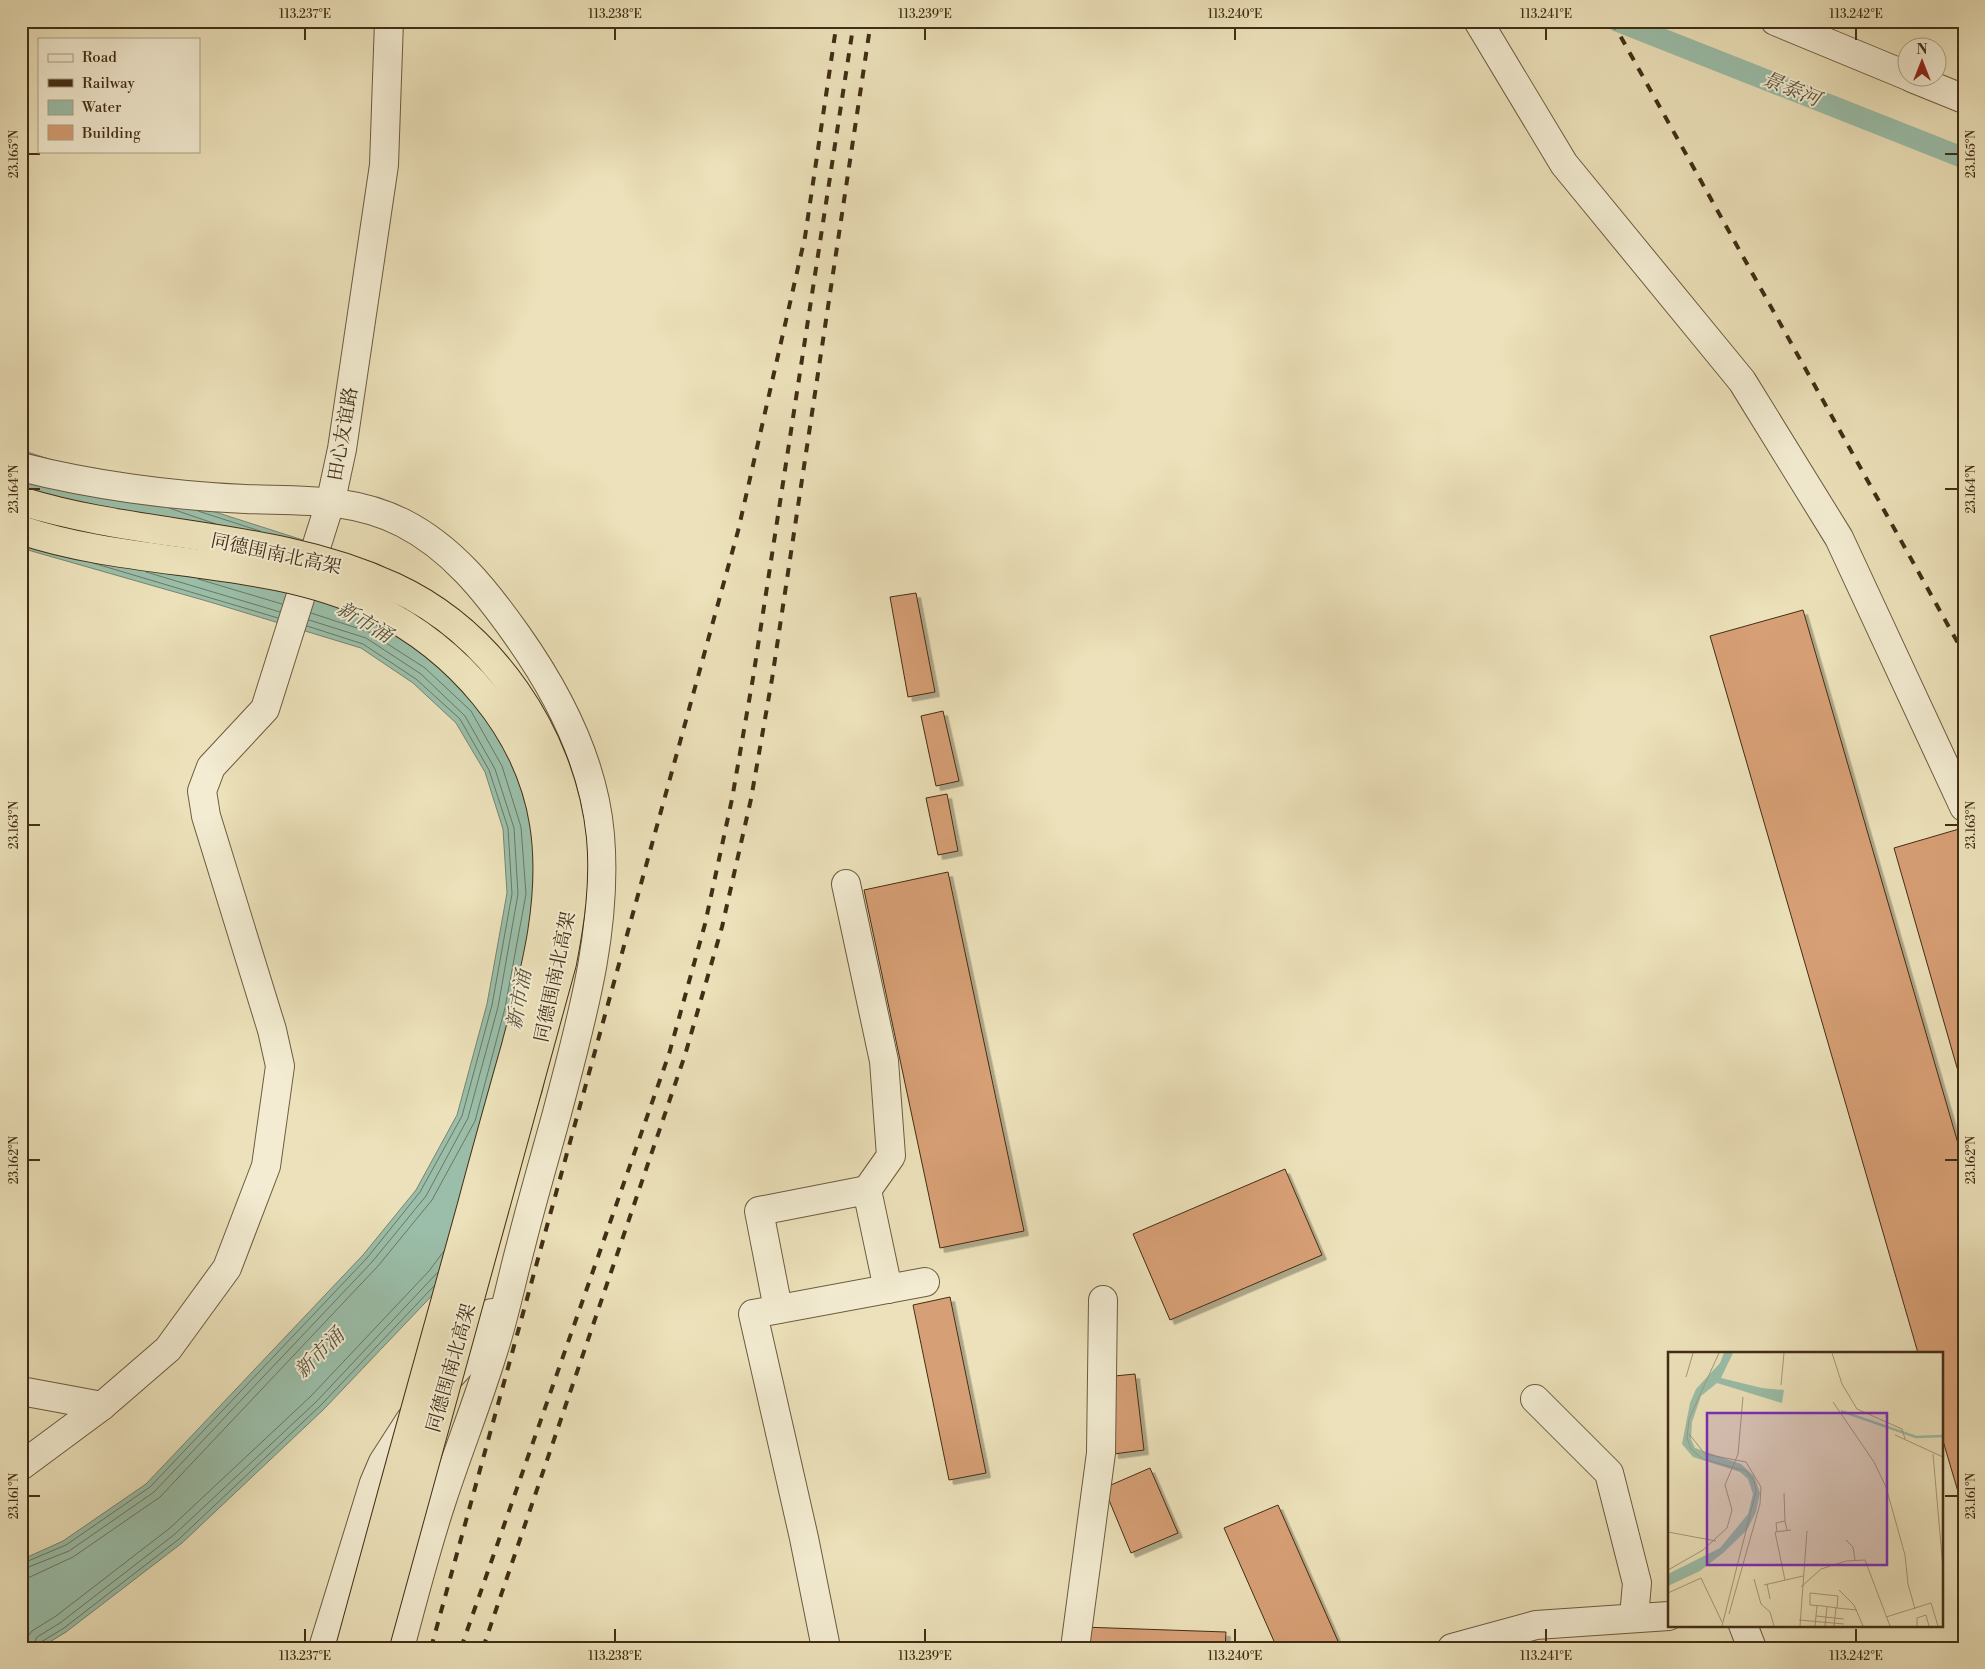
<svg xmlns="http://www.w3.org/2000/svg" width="1985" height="1669" viewBox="0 0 1985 1669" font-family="'Libre Bodoni','Noto Serif SC',serif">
	<defs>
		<filter id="shadow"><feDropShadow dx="4.5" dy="4.5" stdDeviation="0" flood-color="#0004"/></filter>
	</defs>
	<rect width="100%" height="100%" fill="#ece1ba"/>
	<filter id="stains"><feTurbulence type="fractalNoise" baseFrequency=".004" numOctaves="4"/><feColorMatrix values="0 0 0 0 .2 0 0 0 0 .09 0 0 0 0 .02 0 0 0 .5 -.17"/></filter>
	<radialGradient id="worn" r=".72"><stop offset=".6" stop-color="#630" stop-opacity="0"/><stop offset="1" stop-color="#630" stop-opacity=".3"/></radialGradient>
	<!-- water -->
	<path fill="#9abea9" stroke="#77846e" d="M21,450L378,564L425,589L522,688L570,964L542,1092L508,1194L444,1283L324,1409L182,1543L66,1632L40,1648H21V1560L63,1541L146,1484L363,1255L416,1190L457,1115L487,1004L507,893L503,829L485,772L456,723L413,683L361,648L210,602L21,548Z"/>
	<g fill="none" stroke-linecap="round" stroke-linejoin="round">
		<!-- shore -->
		<g stroke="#6e765f" stroke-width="1">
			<path d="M169,508L216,524"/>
			<path d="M198,511L260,531"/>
			<path d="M93,563L278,618"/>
			<path d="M146,572L280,612"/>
			<path d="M198,579L282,604"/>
			<path d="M21,1564L66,1545L150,1487L367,1258L420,1192L462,1116L492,1005L512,894L508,828L489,770L460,719L416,679L363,644L307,626"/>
			<path d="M21,1570L69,1551L154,1492L372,1262L426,1196L468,1118L498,1007L518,894L514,828L495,769L465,716L421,674L366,638L309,620"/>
			<path d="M21,1578L30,1577L73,1557L160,1497L378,1266L432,1200L475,1121L505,1008L526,894L521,827L502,766L471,711L425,668L369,632L311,613"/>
			<path d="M25,1648L26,1639L32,1631L56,1616L170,1528L311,1396L429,1271L444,1251"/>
			<path d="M32,1648L37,1637L60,1623L175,1534L317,1401L438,1272"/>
			<path d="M39,1648L41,1642L64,1628L179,1539L321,1405L434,1286"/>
		</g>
		<!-- canal -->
		<path stroke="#9abea9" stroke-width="21" d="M1617,21L1964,158"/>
	</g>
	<!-- building -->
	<g fill="#d79f74" stroke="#422e15" filter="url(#shadow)">
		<path d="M916,593L935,692L908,697L890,597Z"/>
		<path d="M1803,610L1964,1164V1512L1941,1434V1353H1918L1710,636Z"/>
		<path d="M943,711L959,781L936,786L921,716Z"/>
		<path d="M947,794L958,851L938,855L926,798Z"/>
		<path d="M1959,829L1964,846V1092L1894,848Z"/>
		<path d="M948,872L1024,1231L940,1248L864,890Z"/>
		<path d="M1285,1169L1322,1255L1170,1320L1133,1234Z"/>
		<path d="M950,1297L986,1473L949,1480L913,1305Z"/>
		<path d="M1135,1374L1144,1450L1114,1454L1104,1377Z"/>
		<path d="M1150,1468L1178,1533L1131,1553L1104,1488Z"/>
		<path d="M1278,1505L1341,1648H1277L1224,1528Z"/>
		<path d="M1082,1627L1226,1632L1225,1648H1081Z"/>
	</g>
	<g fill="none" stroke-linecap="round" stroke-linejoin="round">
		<defs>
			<g id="minor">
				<path d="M1478,21L1564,164L1742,381L1839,538L1964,807"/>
				<path d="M1775,21L1908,76"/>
				<path d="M1912,78L1964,99"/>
				<path d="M21,467C91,485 173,496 245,499C301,501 352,497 403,523C452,548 486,591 517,635C558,693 594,763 600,835C608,930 581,1021 557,1113C545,1157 532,1201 521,1245C511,1282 504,1319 492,1355C477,1404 458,1451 442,1500C426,1548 413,1598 400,1648"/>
				<path d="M846,884L884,1061L891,1156L867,1190"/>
				<path d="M778,1309L759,1211L867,1190L888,1289"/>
				<path d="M443,1384L468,1357L492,1313"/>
				<path d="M21,1391L102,1406"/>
				<path d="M1535,1399L1609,1473L1637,1583L1634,1617"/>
				<path d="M21,1466L102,1406L168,1349L227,1268L266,1166L280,1066L272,1030L206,816L202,791L211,767L265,709L331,500L342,449L384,165L389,21"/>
				<path d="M1743,1625L1752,1648"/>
				<path d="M323,1648L374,1483L383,1462L410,1420"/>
				<path d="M826,1648L804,1538L753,1314L925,1282"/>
				<path d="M1075,1648L1101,1453L1103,1300"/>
				<path d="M1452,1648L1536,1625L1669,1616"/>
			</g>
		</defs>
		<!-- minor casing -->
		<use href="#minor" stroke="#6c5b3e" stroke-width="30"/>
		<!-- minor -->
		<use href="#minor" stroke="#f3ecd2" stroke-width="28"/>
		<!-- rail -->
		<g stroke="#422e15" stroke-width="4" stroke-dasharray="9 9" stroke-linecap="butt">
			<path d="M1612,21L1964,654"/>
			<path d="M431,1648L738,531L805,237L837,21"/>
			<path d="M461,1648L669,1054L705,924L732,799L753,678L854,21"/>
			<path d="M483,1648L685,1055L722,927L751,799L772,679L871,21"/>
		</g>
		<defs>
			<g id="major-bridge">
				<path d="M21,501C108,528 199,532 287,552C324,560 361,572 394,587C491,632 561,734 572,839C576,881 570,922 562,963L374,1648"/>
				<path d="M21,530C133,568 267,556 373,607C457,648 529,729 544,823C556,898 535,974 516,1046C501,1099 486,1152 472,1205C431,1353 390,1500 350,1648"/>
			</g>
		</defs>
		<!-- major-bridge casing -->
		<use href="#major-bridge" stroke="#422e15" stroke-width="30" stroke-linecap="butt"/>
		<!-- major-bridge -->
		<use href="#major-bridge" stroke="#ece1ba" stroke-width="28"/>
	</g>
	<!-- ticks -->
	<path fill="none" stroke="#422e15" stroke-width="2" d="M305,28V40M615,28V40M925,28V40M1235,28V40M1546,28V40M1856,28V40M28,154H40M1945,154H1958M28,489H40M1945,489H1958M28,825H40M1945,825H1958M28,1160H40M1945,1160H1958M28,1496H40M1945,1496H1958M305,1629V1642M615,1629V1642M925,1629V1642M1235,1629V1642M1546,1629V1642M1856,1629V1642"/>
	<g text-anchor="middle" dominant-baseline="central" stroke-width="4" stroke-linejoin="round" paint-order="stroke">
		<!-- street labels -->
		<g font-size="19" fill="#422e15" stroke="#f3ecd2">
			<text transform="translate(343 434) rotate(-80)">田心友谊路</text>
			<text transform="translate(276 554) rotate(12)">同德围南北高架</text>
			<text transform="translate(555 977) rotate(-78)">同德围南北高架</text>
			<text transform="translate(451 1368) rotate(-74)">同德围南北高架</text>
		</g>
		<!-- water labels -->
		<g font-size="20" font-style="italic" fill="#58523a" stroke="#f3ecd2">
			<text transform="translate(1791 90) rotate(22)">景泰河</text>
			<text transform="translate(364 623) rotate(31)">新市涌</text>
			<text transform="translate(520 1000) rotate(-80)">新市涌</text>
			<text transform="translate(320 1354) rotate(-45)">新市涌</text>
		</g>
	</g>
	<!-- overview -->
	<g transform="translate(1668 1352)">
		<rect width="275" height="275" fill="#ece1ba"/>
		<path d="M56,1H65L53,26L94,36L116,38L114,51L49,31L33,44L24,70L23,87L27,96L73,112L86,124L92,141L88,160L79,178L55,201L32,219L0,234V222L52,196L80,162L85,142L80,127L72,120L25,105L14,92L22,51L28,37L52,11Z" fill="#9abea9"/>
		<path fill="none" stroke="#9abea9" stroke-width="2.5" d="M173,59L248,85L275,84"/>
		<path fill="none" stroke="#a89978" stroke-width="1" d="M51,1L21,67L19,86L23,97L35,107L78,119L86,129L88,139L54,274M164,1L174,32L189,57L234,77L237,87M18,25L25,1M113,33L116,1M165,50L206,110L218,135L237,203L240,232L247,257M21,82L37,102L78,110L93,135L92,152L61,262M227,83L275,105M265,102L275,216M116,141L117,169M0,180L48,189M109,180L108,171L117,169L119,178M178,188L185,195L187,208M0,218L35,198L59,176L64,158L57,133L70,102L75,45M86,227L93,252L102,260L106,274M117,228L107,180L123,178M99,232L102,247M96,233L135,224M133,235L153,217L178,209L197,208L222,274M171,238L186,253L195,274M0,241L33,226L54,270M169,256L170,244L142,241V253L155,254L169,256L189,258M148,264L176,267M218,265L263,251L270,274M131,268L176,272M132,274L139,179M147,274L149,254M157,274L159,255M166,274L168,256M249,274V266L258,263L261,274"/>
		<path fill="#7b2cbf" fill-opacity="0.15" stroke="#7b2cbf" stroke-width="2.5" d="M39,61H219V213H39Z"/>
		<rect width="275" height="275" fill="none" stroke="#422e15" stroke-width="2.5"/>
	</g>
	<!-- margin -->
	<rect width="1985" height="1669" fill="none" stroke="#ece1ba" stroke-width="55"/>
	<!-- legend -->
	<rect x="38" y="38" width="162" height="115" fill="#f3ecd2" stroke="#aca086"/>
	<rect x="48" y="54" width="25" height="8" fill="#f3ecd2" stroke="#aca086"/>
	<text x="82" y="62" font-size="15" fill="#422e15">Road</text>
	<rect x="48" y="79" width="25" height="8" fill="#422e15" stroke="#aca086"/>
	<text x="82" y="88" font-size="15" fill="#422e15">Railway</text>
	<rect x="48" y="100" width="25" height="15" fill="#9abea9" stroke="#aca086"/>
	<text x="82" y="112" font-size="15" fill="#422e15">Water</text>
	<rect x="48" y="125" width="25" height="15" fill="#d79f74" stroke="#aca086"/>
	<text x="82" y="138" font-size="15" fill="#422e15">Building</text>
	<!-- north arrow -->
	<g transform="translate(1922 62)"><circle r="24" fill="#f3ecd2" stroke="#aca086"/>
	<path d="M0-4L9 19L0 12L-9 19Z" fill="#8f2418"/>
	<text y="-8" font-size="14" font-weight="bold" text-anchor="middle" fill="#422e15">N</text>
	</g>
	<rect x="28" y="28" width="1930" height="1614" fill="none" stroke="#422e15" stroke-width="2"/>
	<g font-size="12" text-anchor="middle" fill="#422e15">
		<text x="305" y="18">113.237°E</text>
		<text x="615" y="18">113.238°E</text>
		<text x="925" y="18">113.239°E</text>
		<text x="1235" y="18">113.240°E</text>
		<text x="1546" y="18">113.241°E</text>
		<text x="1856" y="18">113.242°E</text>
		<text transform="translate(14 154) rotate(-90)" y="4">23.165°N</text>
		<text transform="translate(1971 154) rotate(-90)" y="4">23.165°N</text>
		<text transform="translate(14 489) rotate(-90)" y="4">23.164°N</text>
		<text transform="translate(1971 489) rotate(-90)" y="4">23.164°N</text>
		<text transform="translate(14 825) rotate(-90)" y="4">23.163°N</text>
		<text transform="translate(1971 825) rotate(-90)" y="4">23.163°N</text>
		<text transform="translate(14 1160) rotate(-90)" y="4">23.162°N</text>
		<text transform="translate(1971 1160) rotate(-90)" y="4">23.162°N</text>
		<text transform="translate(14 1496) rotate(-90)" y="4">23.161°N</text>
		<text transform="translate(1971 1496) rotate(-90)" y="4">23.161°N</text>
		<text x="305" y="1660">113.237°E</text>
		<text x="615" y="1660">113.238°E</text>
		<text x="925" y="1660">113.239°E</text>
		<text x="1235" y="1660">113.240°E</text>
		<text x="1546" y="1660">113.241°E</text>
		<text x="1856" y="1660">113.242°E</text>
	</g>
	<rect width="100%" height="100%" filter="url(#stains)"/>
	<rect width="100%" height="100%" fill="url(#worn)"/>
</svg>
